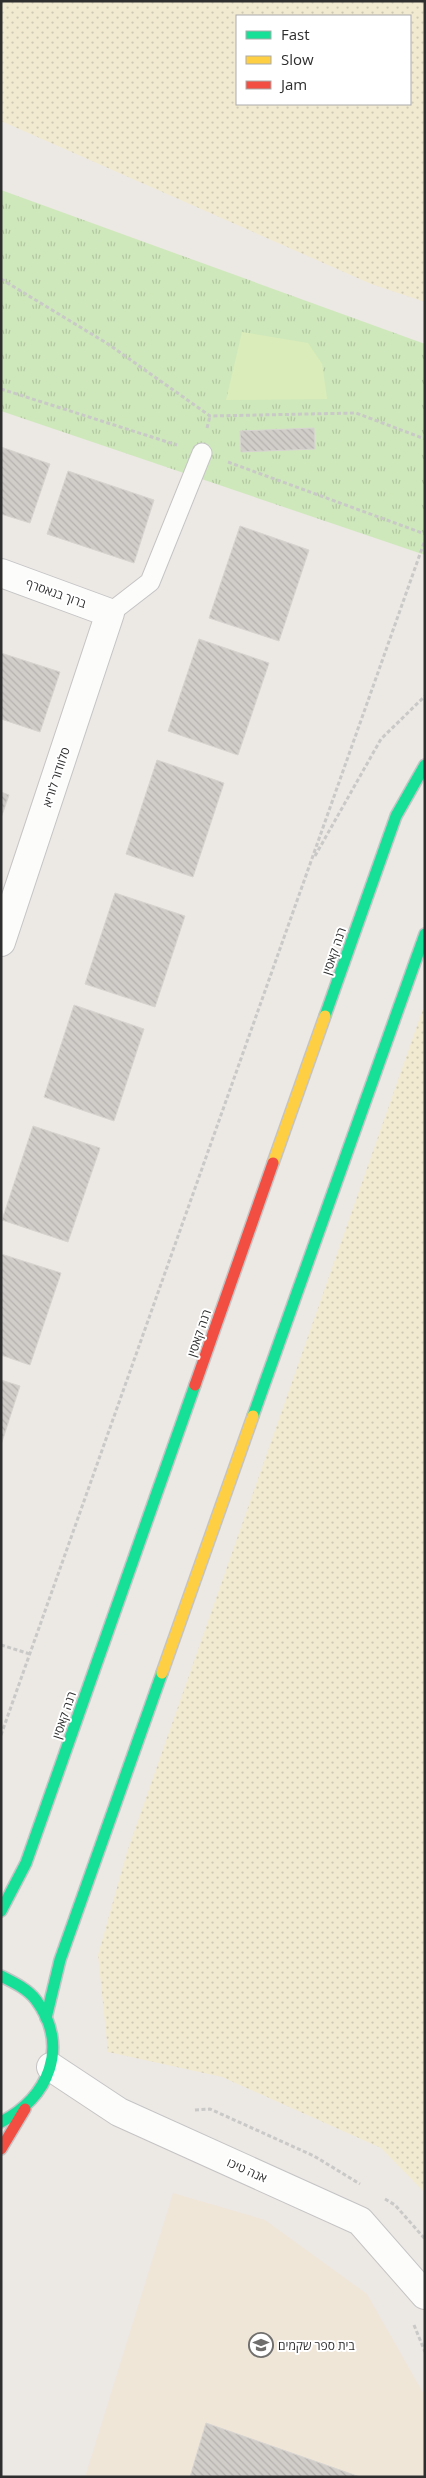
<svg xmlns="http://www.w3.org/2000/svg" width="426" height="2478" viewBox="0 0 426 2478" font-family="'Open Sans','Noto Sans Hebrew',sans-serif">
	<defs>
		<pattern id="sand-dots" width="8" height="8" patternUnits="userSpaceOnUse" patternTransform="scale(1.25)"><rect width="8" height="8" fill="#f1ead1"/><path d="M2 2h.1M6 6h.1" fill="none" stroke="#cfc9b4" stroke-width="1.8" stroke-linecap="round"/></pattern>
		<pattern id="park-tufts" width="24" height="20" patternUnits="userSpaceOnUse" patternTransform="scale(1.25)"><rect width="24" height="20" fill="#cfe8bb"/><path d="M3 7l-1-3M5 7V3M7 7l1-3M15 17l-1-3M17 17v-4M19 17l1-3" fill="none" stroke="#b2c7a1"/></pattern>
		<pattern id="building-back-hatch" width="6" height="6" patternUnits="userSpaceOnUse" patternTransform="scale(1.25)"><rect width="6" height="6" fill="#d1ceca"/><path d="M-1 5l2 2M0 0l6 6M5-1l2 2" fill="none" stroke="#b4b1ae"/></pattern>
	</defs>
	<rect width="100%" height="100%" fill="#ece8e4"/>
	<!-- education -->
	<path fill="#efe6d8" d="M173,2193L265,2220L367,2294L425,2396V2477H85Z"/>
	<!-- sand -->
	<g fill="url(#sand-dots)" fill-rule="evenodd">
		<path d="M1,1H425V302L371,284L1,121ZM237,16H410V104H237Z"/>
		<path d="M425,1003V2193L381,2148L222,2077L108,2052L98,1955L127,1852Z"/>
	</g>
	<!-- park -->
	<path fill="url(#park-tufts)" d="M1,190L425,344V555L1,411Z"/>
	<!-- pitch -->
	<path fill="#daecb9" d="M242,332L308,343L322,364L327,399L226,400Z"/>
	<!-- building -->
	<g fill="url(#building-back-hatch)" stroke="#d7d4d0">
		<path d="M314,428L315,449L241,452L240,431Z"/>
		<path d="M1,447L50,464L30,523L1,514Z"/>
		<path d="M68,471L154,500L134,563L47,534Z"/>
		<path d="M240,526L309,550L279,641L209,618Z"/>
		<path d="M199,639L269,663L238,755L168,731Z"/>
		<path d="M1,653L60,672L40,732L1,719Z"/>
		<path d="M157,760L224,783L193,877L126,854Z"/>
		<path d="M1,792L9,795L1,818Z"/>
		<path d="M115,893L185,916L155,1007L85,984Z"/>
		<path d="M74,1005L144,1029L114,1121L44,1097Z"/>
		<path d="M33,1126L100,1148L68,1242L2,1220Z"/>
		<path d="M1,1254L61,1273L30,1365L1,1355Z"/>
		<path d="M1,1380L20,1386L1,1445Z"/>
		<path d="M206,2423L360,2477H190Z"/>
	</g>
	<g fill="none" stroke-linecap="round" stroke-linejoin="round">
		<defs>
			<path id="lane" d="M110,613L150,582L202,453"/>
			<g id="street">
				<path d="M1,573L110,613L1,942"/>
				<path d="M51,2067L119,2112L360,2221L425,2295"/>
			</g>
			<g id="fast">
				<path d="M325,1016L396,816L425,765"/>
				<path d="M253,1416L425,934"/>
				<path d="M1,1911L26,1863L195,1385"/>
				<path d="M1,1976C13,1982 28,1989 36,2000C70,2046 49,2098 1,2122"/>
				<path d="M46,2018L60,1960L162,1673"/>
			</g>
			<g id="slow">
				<path d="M273,1163L325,1016"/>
				<path d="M162,1673L253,1416"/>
			</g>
			<g id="jam">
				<path d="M195,1385L273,1163"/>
				<path d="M1,2149L25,2109"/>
			</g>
		</defs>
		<!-- lane casing -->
		<use href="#lane" stroke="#c5c4c5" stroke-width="21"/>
		<!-- street casing -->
		<use href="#street" stroke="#c5c4c5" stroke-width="30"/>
		<!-- fast casing -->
		<use href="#fast" stroke="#c5c4c5" stroke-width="14"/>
		<!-- slow casing -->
		<use href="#slow" stroke="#c5c4c5" stroke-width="14"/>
		<!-- jam casing -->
		<use href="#jam" stroke="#c5c4c5" stroke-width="14"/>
		<!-- path -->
		<g stroke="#c9c9c8" stroke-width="3" stroke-dasharray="4 2.5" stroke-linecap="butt">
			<path d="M1,279L108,344L210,416L356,413L425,439"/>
			<path d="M1,389L177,445"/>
			<path d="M207,428L210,416"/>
			<path d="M228,462L425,534"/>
			<path d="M315,856L381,739L425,696"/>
			<path d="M1,1645L30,1654"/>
			<path d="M1,1735L425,540"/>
			<path d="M195,2110L210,2109L314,2156L360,2184"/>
			<path d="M385,2199L395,2205L425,2239"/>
			<path d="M414,2325L425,2352"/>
		</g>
		<!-- lane -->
		<use href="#lane" stroke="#fcfcfb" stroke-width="19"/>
		<!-- street -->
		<use href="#street" stroke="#fcfcfb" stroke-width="28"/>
		<!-- fast -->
		<use href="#fast" stroke="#16e098" stroke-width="11"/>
		<!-- slow -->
		<use href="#slow" stroke="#ffcf43" stroke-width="11"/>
		<!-- jam -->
		<use href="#jam" stroke="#f24e42" stroke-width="11"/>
	</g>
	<!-- icons -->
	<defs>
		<symbol id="school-ring" viewBox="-11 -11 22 22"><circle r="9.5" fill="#fff" stroke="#706f6e" stroke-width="1.5"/><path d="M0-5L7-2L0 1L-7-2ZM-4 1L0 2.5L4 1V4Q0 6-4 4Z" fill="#706f6e"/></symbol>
	</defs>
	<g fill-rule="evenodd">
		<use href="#school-ring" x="247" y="2331" width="28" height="28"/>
	</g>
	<g text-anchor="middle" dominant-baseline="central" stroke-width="4" stroke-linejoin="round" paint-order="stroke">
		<!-- street labels -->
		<g font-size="12" fill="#2e2e2e" stroke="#fff">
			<text transform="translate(56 593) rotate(20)">ברוך בנאסרף</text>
			<text transform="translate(56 777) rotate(-72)">סלוודור לוריא</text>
			<text transform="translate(334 951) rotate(-71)">רנה קאסין</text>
			<text transform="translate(199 1333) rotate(-71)">רנה קאסין</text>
			<text transform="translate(64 1715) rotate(-71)">רנה קאסין</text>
			<text transform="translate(247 2170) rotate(24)">אנה טיכו</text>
		</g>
		<!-- poi labels -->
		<g font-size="12" fill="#2e2e2e" stroke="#fff" text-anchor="start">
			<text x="278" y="2345">בית ספר שקמים</text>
		</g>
	</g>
	<!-- border -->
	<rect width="426" height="2478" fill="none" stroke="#2e2e2e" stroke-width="5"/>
	<!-- legend -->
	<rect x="236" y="15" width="175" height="90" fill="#ffffff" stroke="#ababab"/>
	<rect x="246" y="31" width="25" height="8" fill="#16e098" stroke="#ababab"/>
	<text x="281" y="40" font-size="15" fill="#2e2e2e">Fast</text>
	<rect x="246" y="56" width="25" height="8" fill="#ffcf43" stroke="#ababab"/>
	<text x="281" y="65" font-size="15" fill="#2e2e2e">Slow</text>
	<rect x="246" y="81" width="25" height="8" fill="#f24e42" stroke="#ababab"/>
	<text x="281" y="90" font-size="15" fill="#2e2e2e">Jam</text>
</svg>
